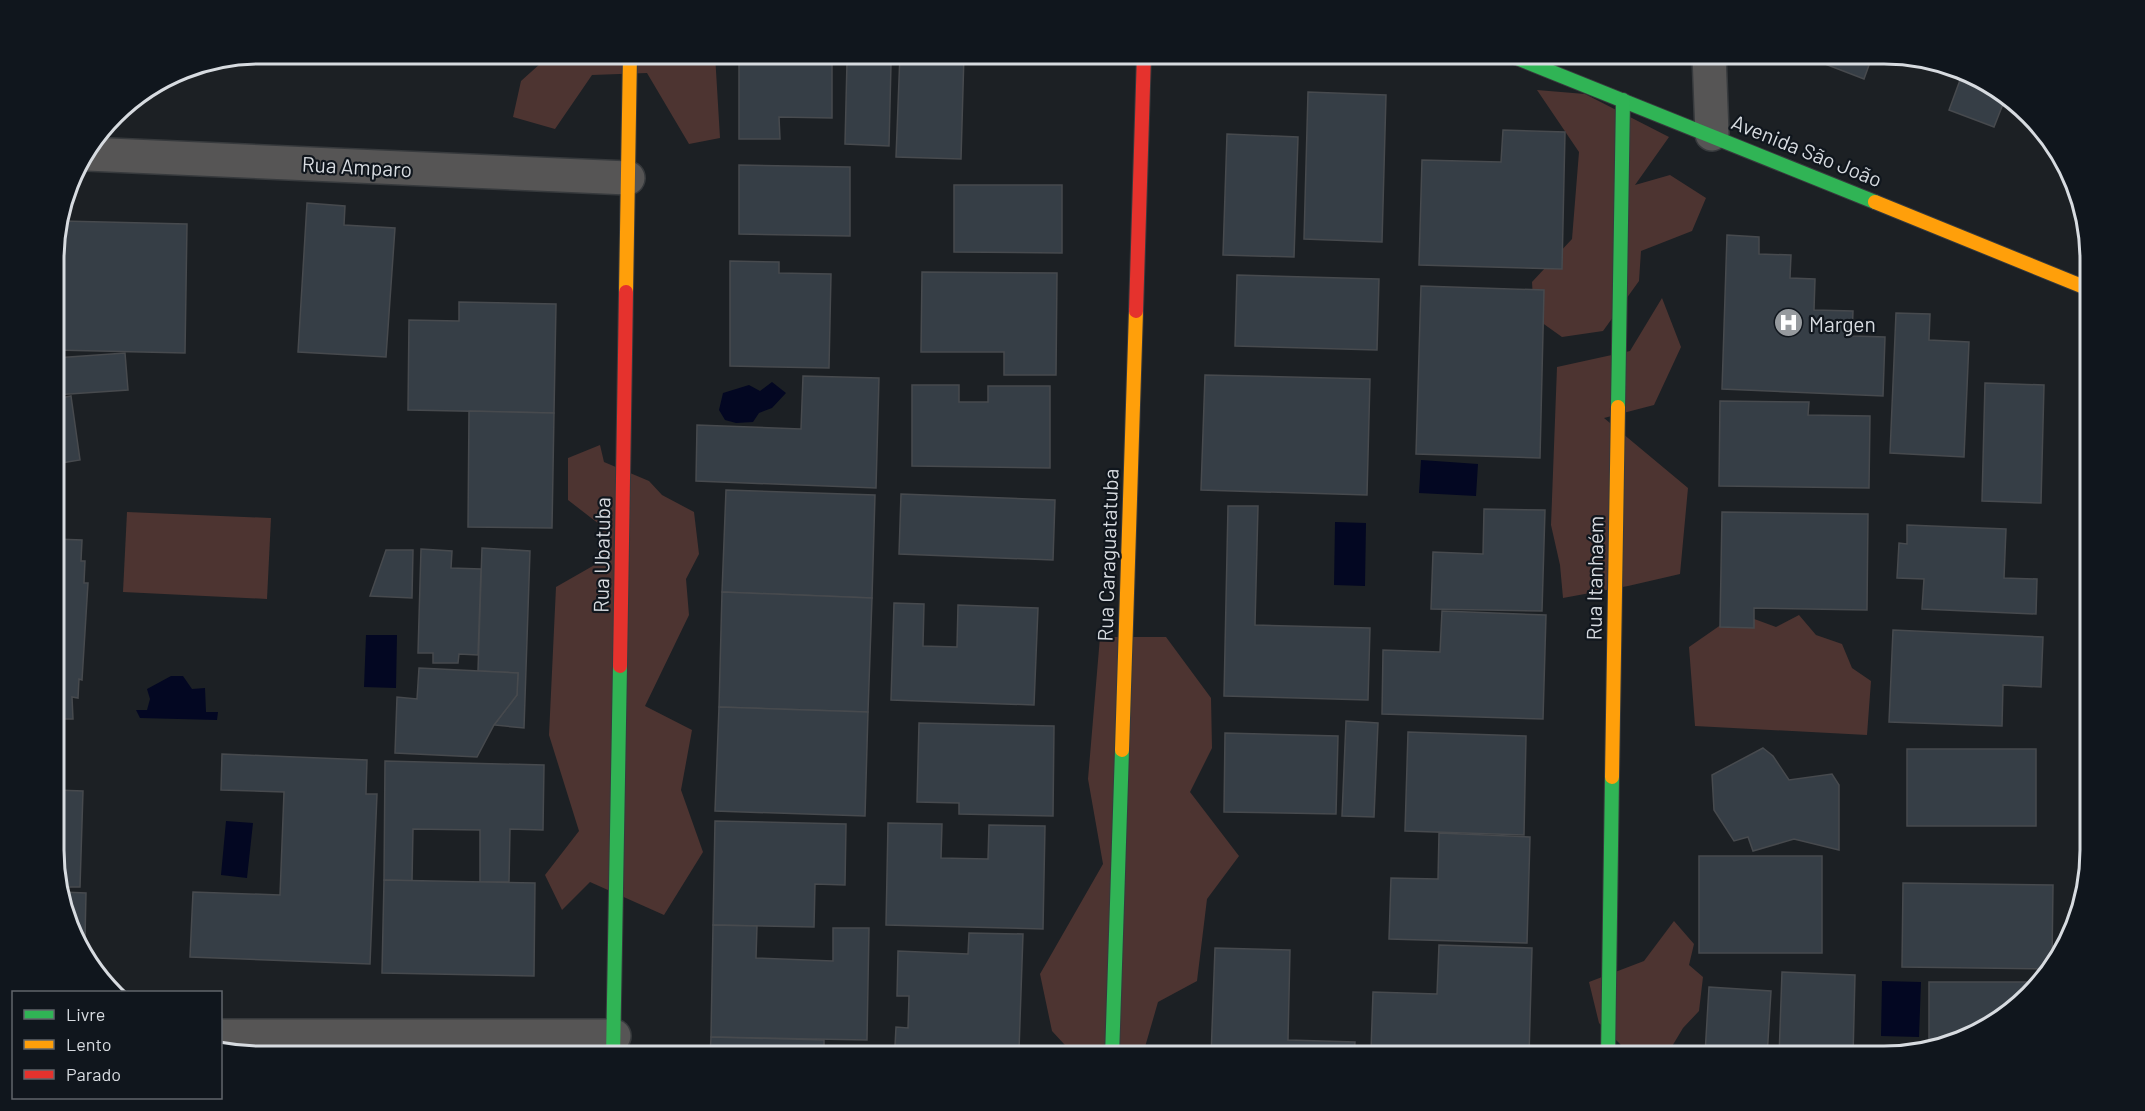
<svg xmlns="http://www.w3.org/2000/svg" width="2145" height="1111" viewBox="0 0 2145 1111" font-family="Barlow,sans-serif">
	<rect width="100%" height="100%" fill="#1c2024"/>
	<!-- green -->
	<g fill="#4d3431">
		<path d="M551,54H715L720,138L689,144L647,73L592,75L555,129L513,117L521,81Z"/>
		<path d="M1537,90L1585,94L1669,137L1635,185L1670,175L1706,198L1692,231L1641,251L1639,281L1603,331L1562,337L1534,317L1532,282L1572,239L1579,152Z"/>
		<path d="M1662,298L1681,347L1654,405L1604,418L1688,488L1680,574L1628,586L1563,598L1560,565L1551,525L1557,367L1630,351Z"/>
		<path d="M600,445L604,462L649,481L662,495L694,512L699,554L686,579L689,615L645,706L692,730L681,790L703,852L664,915L590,882L562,910L545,875L579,831L549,735L556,587L598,563L599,524L568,500V458Z"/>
		<path d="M127,512L271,518L267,599L123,592Z"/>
		<path d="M1738,613L1776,627L1799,615L1816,635L1842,644L1852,668L1871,681L1867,735L1695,726L1689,647Z"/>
		<path d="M1100,637H1166L1211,698L1212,748L1190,792L1239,856L1207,899L1197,981L1158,1002L1145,1047L1124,1057H1076L1052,1031L1040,974L1103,864L1088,779Z"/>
		<path d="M1674,921L1694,944L1689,965L1703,977L1699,1011L1683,1028L1668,1053L1624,1048L1599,1023L1589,982L1644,961Z"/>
	</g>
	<!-- water -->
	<g fill="#030722">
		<path d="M772,382L786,393L772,408L759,413L753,422L736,423L725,420L719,410L723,393L749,385L760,391Z"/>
		<path d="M1421,460L1478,464L1476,496L1419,493Z"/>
		<path d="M1335,522L1366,523L1365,586L1334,585Z"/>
		<path d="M366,635H397L396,688L364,687Z"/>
		<path d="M171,676H183L192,689L205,688L206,712H218L217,720L140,718L136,710H147L150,699L147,689Z"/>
		<path d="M226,821L253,823L247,878L221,875Z"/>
		<path d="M1882,981L1921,982L1919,1037L1881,1036Z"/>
	</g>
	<!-- building -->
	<g fill="#363e46" stroke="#474a4e" stroke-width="1.5">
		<path d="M739,54H832V118L779,117L780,139H739Z"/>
		<path d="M900,54H964L961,159L896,157Z"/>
		<path d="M1799,54H1873L1864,79Z"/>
		<path d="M847,62L891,64L889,146L845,144Z"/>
		<path d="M1963,72L1975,75L2005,99L1994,127L1949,110Z"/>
		<path d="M1308,92L1386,95L1382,242L1304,239Z"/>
		<path d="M1503,130L1565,132L1562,269L1419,265L1422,160L1501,162Z"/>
		<path d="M1227,134L1298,137L1294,257L1223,255Z"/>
		<path d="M739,165L850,167V236L739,234Z"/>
		<path d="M954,185H1062V253L954,252Z"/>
		<path d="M307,203L345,206L344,225L395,228L386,357L298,352Z"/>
		<path d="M62,221L187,224L185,353L55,350L54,247Z"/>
		<path d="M1727,235L1759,237V254L1791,255L1790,278L1815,279L1814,310L1853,311L1852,336L1885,337L1883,396L1722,389Z"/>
		<path d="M730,261L779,262V273L831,274L829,368L730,366Z"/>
		<path d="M922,272L1057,273L1056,375H1004V352H921Z"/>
		<path d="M1237,275L1379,279L1377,350L1235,346Z"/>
		<path d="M1421,286L1544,290L1540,458L1416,454Z"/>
		<path d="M459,302L556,304L554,413L408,410L409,320L459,321Z"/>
		<path d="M1896,313L1930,314L1929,340L1969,342L1964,457L1890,453Z"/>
		<path d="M125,353L128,390L55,395V358Z"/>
		<path d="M1205,375L1370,379L1367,495L1201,490Z"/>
		<path d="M803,376L879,378L876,488L696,481L697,425L801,429Z"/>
		<path d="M1985,383L2044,385L2041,503L1982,501Z"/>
		<path d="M912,385H959V402H988V386H1050V468L912,466Z"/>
		<path d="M71,396L80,460L55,464V399Z"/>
		<path d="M1720,401L1809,402L1808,415L1870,416L1869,488L1719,486Z"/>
		<path d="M469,411L554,413L552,528L468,527Z"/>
		<path d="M726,490L875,495L872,598L722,592Z"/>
		<path d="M901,494L1055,500L1053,560L899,554Z"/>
		<path d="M1228,506H1258L1255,625L1370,628L1368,700L1224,696Z"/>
		<path d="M1484,509L1545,510L1542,611L1431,609L1433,552L1483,554Z"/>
		<path d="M1722,512L1868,514L1867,610L1754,608V628L1720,627Z"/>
		<path d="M1907,525L2006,529L2004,578L2037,579L2036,614L1922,609L1924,579L1897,578L1899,543L1907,544Z"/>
		<path d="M55,539L82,540L81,561H85L84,583H88L82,680L79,679L78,698L72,697L73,719H55Z"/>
		<path d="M482,548L530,551L524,728L494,725L517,695L518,673L478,671Z"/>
		<path d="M421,549L452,551L451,568L481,569L478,655L459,654L458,663H433V653H418Z"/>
		<path d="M386,550H413L412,598L370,596Z"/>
		<path d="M722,592L872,598L868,712L719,707Z"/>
		<path d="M894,603L924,604L923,646L957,647L958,605L1038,608L1034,705L891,700Z"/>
		<path d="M1442,611L1546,615L1543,719L1382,714L1383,650L1440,652Z"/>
		<path d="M1893,630L2043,637L2041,687L2003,685L2002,726L1889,722Z"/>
		<path d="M419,668L518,673L517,695L494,725L477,757L395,753L397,697L417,699Z"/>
		<path d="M719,707L868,712L865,816L715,811Z"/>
		<path d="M1346,721L1378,723L1374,817L1342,816Z"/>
		<path d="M919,723L1054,726L1053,816L959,814V803L917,802Z"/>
		<path d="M1408,732L1526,736L1524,835L1405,831Z"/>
		<path d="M1225,733L1338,736L1336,814L1224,812Z"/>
		<path d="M1763,748L1773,756L1789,780L1832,774L1839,785V850L1794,839L1753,851L1748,837L1734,841L1714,810L1712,775Z"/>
		<rect x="1907" y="749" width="129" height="77"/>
		<path d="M222,754L367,760L366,794H377L370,964L190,957L193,892L280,895L284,792L221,790Z"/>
		<path d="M385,761L544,765L543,830L510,829L509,882H480V830L413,829L412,881L384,880Z"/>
		<path d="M56,790L83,791L80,887H60L56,877Z"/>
		<path d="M715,821L846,824L845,885L815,884L814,927L713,925Z"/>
		<path d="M888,823L942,824L941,858L988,859L989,825L1045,826L1043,929L886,925Z"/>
		<path d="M1439,833L1530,837L1527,943L1389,939L1391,878L1438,879Z"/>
		<rect x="1699" y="856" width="123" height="97"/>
		<path d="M384,880L535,883L534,976L382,973Z"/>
		<path d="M1903,883L2053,885L2052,962L2045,969L1902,967Z"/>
		<path d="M62,892L86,893L85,939H81Z"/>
		<path d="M713,925L757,926L756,958L833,961V928H869L867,1040L711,1037Z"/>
		<path d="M969,933L1023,934L1019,1050L895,1046L896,1027L908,1028L909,996H897L898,951L968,954Z"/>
		<path d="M1439,945L1532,948L1529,1056L1371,1051L1373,992L1437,994Z"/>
		<path d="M1215,948L1290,950L1288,1040L1355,1042L1354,1057H1211Z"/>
		<path d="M1782,972L1855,975L1853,1057H1779Z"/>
		<path d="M1929,982H2033V984L1999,1022L1929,1046Z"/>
		<path d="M1709,987L1771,991L1767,1057L1705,1054Z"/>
		<path d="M711,1037L824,1040V1057H710Z"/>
	</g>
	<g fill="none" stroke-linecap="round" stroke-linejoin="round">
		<defs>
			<g id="street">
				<path d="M1709,54L1712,134"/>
				<path d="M87,154L628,178"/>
				<path d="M220,1036H614"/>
			</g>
			<g id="fast">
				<path d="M1507,54L1875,202"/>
				<path d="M1618,407L1623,100"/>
				<path d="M613,1057L620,666"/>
				<path d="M1112,1057L1122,750"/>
				<path d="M1608,1057L1612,777"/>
			</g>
			<g id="slow">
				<path d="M1875,202L2089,289"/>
				<path d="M626,292L630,54"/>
				<path d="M1122,750L1136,311"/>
				<path d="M1612,777L1618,407"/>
			</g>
			<g id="jam">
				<path d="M1136,311L1144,54"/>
				<path d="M620,666L626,292"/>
			</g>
		</defs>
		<!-- street casing -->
		<use href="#street" stroke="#373a3d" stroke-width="36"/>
		<!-- fast casing -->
		<use href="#fast" stroke="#373a3d" stroke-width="16"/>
		<!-- slow casing -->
		<use href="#slow" stroke="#373a3d" stroke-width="16"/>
		<!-- jam casing -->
		<use href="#jam" stroke="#373a3d" stroke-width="16"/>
		<!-- street -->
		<use href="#street" stroke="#565555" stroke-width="33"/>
		<!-- fast -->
		<use href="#fast" stroke="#30b455" stroke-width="14"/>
		<!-- slow -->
		<use href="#slow" stroke="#ff9f0a" stroke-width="14"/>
		<!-- jam -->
		<use href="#jam" stroke="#e5322d" stroke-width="14"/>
	</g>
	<!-- icons -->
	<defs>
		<symbol id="hospital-disc" viewBox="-11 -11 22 22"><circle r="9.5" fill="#969a9e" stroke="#10161d"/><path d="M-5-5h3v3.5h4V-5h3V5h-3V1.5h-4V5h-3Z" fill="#fff"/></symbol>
	</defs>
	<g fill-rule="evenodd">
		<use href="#hospital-disc" x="1772" y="306" width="33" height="33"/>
	</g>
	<g text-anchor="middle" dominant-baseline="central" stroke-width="4.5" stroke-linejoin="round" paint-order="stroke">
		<!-- street labels -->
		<g font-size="21" fill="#d7dbe0" stroke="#10161d">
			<text transform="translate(1807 150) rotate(22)">Avenida São João</text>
			<text transform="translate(357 166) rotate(3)">Rua Amparo</text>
			<text transform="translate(601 555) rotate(-89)">Rua Ubatuba</text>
			<text transform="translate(1107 555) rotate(-88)">Rua Caraguatatuba</text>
			<text transform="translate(1594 578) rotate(-89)">Rua Itanhaém</text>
		</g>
		<!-- poi labels -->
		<g font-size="21" fill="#d7dbe0" stroke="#10161d" text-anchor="start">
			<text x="1809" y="323">Margen</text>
		</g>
	</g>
	<!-- crop -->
	<path d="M0 0H2145V1111H0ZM260 64H1884A196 196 0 0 1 2080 260V850A196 196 0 0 1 1884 1046H260A196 196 0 0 1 64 850V260A196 196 0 0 1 260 64Z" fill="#10161d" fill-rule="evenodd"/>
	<path fill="none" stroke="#d7dbe0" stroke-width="3" d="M260 64H1884A196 196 0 0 1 2080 260V850A196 196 0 0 1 1884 1046H260A196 196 0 0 1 64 850V260A196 196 0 0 1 260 64Z"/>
	<!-- legend -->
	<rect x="12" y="991" width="210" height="108" fill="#10161d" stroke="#60656b" stroke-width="1.5"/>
	<rect x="24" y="1010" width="30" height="9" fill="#30b455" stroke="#60656b" stroke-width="1.5"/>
	<text x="66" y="1021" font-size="18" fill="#d7dbe0">Livre</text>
	<rect x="24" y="1040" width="30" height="9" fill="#ff9f0a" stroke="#60656b" stroke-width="1.5"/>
	<text x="66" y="1051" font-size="18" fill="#d7dbe0">Lento</text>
	<rect x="24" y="1070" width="30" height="9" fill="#e5322d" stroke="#60656b" stroke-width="1.5"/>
	<text x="66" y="1081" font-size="18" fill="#d7dbe0">Parado</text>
</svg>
